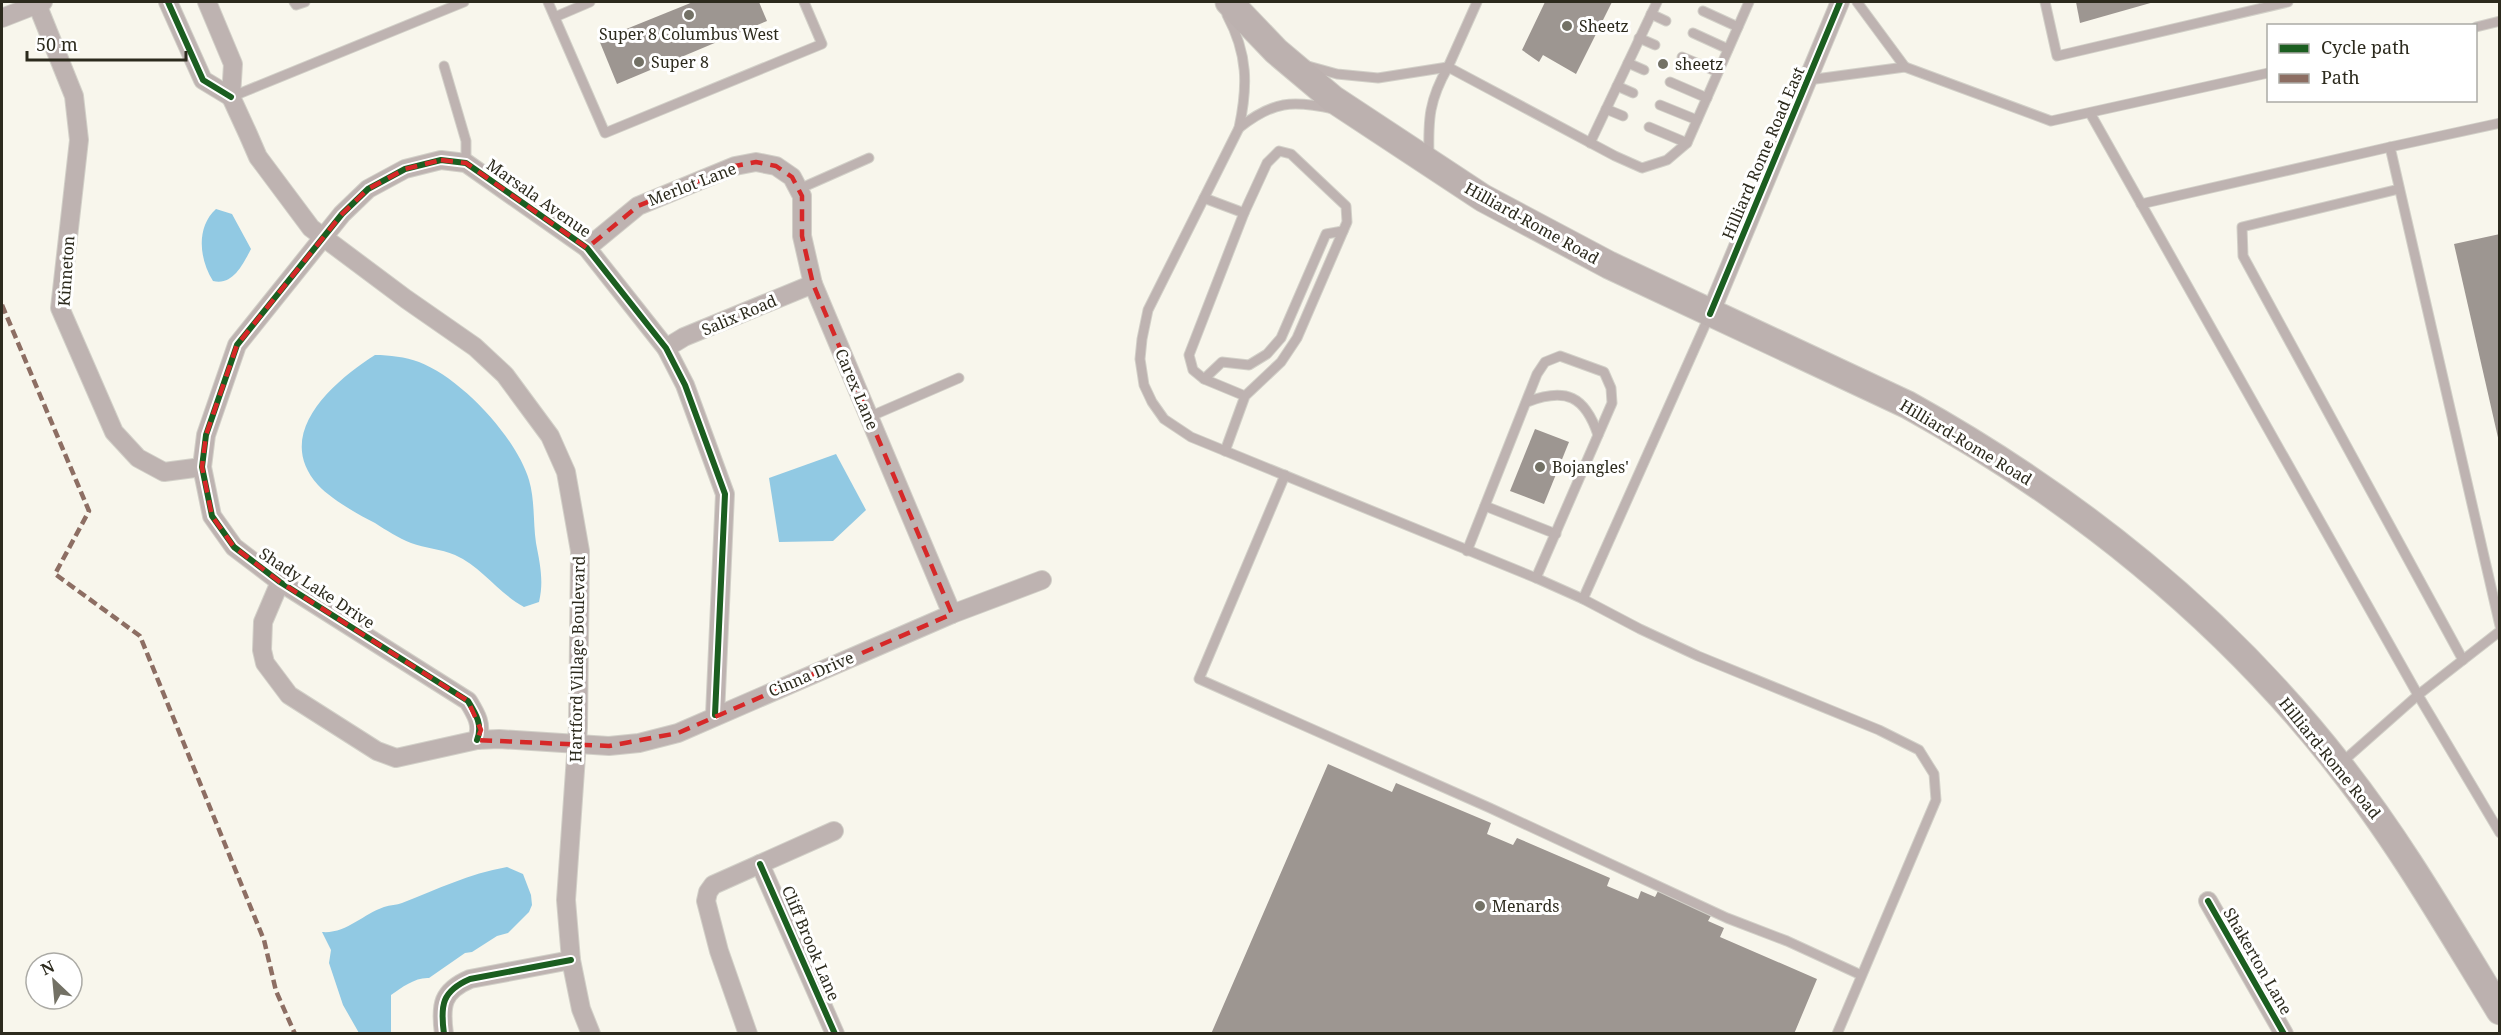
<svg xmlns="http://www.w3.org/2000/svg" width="2501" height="1035" viewBox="0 0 2501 1035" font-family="'Noto Serif',serif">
	<rect width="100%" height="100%" fill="#f8f6ec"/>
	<!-- water -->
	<g fill="#91c9e3">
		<path d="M216,209L232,214L251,249C243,264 233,286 213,281C199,259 196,227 216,209Z"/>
		<path d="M375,355C390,355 405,357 419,362C461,378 516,437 529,480C535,500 533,523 536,543C540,564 544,581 539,602L524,607C498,593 482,567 455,555C441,549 425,548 411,543C398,538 386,530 375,523C357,514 331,499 318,485C272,434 334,381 375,355Z"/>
		<path d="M836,454L866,510L833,541L779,542L769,478Z"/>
		<path d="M507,867L523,874L531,895L532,905L529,912L508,933L497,936L472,952L465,953L429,978C416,977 402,987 391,995V1033H359L343,1005L329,963L331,950L322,932C346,934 363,914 384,907C390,905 397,905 402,903C438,889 468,874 507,867Z"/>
	</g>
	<!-- building -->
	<g fill="#9d9691">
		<path d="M693,2H759L767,21L617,84L599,40Z"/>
		<path d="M1545,2H1612L1576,74L1543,55L1539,62L1522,50Z"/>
		<path d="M2076,2H2154L2080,23Z"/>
		<path d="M2500,234V442H2499L2454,244Z"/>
		<path d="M1535,429L1569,442L1544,504L1510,491Z"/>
		<path d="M1328,764L1392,792L1396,783L1491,823L1487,834L1513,845L1517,838L1610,878L1607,886L1638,899L1641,891L1655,897L1658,891L1712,914L1708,921L1724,928L1720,937L1817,979L1794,1034H1211Z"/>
	</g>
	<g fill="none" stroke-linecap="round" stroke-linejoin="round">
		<defs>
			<g id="lane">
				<path d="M294,2L296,5L305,2"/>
				<path d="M548,2L605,133L822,44L804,2"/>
				<path d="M1477,2L1448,67L1615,156L1642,168L1667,160L1687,143L1749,2"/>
				<path d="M1857,2L1905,67"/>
				<path d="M2045,2L2057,56L2288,2"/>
				<path d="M1703,11L1738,27"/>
				<path d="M1651,14L1666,21"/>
				<path d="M1227,15C1248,54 1248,86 1239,128L1148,310L1142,339L1140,359L1144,385L1152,402L1164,419L1191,437L1536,578L1583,599L1640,629L1698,656L1879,730L1919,750L1934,774L1936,800L1837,1034"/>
				<path d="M555,17L590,2"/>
				<path d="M2476,27L2500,21"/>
				<path d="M1693,33L1728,49"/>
				<path d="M1639,38L1655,45"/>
				<path d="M1682,57L1718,72"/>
				<path d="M1628,63L1644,70"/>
				<path d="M444,66L466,141V163"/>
				<path d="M1308,66L1337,74L1378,78L1448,67C1429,100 1428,119 1429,157"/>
				<path d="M1808,80L1905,67L2051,121L2268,73"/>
				<path d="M1670,82L1707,98"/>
				<path d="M1617,86L1633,93"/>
				<path d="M231,97L464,2"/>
				<path d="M1660,105L1697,120"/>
				<path d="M1606,109L1623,116"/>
				<path d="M2090,113L2418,695L2500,833"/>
				<path d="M2500,123L2390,147L2500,626"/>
				<path d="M1649,127L1687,143"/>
				<path d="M1239,128C1273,101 1292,100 1334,109"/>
				<path d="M1590,143L1657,2"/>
				<path d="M799,189L869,158"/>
				<path d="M2399,189L2242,227L2243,256L2463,660"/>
				<path d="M1204,198L1244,213"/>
				<path d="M2141,204L2390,147"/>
				<path d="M1204,379L1222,362L1249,365L1267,354L1281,338L1326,234L1343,231"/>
				<path d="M1527,402C1566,387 1585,396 1598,435"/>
				<path d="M869,417L959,378"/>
				<path d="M1225,451L1245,396L1281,362L1297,338L1347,222L1346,206L1291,154L1279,151L1267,163L1244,213L1189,355L1193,370L1204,379L1245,396"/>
				<path d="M1285,475L1199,679L1490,808L1727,918L1787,941L1861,975"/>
				<path d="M1485,506L1556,534"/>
				<path d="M1467,551L1537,374L1545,362L1560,356L1604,372L1611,388L1612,403L1536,578"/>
				<path d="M1583,599L1710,314"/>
				<path d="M2341,763L2418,695L2500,631"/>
			</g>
			<g id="street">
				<path d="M168,2L203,80L231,97"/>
				<path d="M207,2L233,64L231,97L248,134L258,157L311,228L406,299L475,347L505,375L550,436L566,472L580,551L578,727L566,900L571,960L581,1009L591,1034"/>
				<path d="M37,4L74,96L79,140L60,308L114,432L138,458L164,472L202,467"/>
				<path d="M2,18L43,2"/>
				<path d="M587,248L638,206L735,166L756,162L776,166L792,177L802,196V236L813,284L952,614"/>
				<path d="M1710,314L1840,2"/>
				<path d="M666,348L684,337L813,284"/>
				<path d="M280,582L263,622L262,650L265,663L289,695L377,751L396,758L477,740L499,739L609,746L639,743L678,733L952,614L1042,580"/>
				<path d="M477,740C483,725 476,714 468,701L280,582L234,547L212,516L202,467L206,435L237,345L342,214L368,189L405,169L441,160L466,163L587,248L666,348L685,385L725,494L715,715"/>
				<path d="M760,864L835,1034"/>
				<path d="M2208,901L2284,1034"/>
				<path d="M444,1034C440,1005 442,991 470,979L571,960"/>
				<path d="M748,1034L719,951L706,901L708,892L713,885L834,831"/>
			</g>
			<path id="secondary" d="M1229,2L1276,51L1333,99L1483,198L1609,265L1908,405C2072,496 2223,616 2339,765C2400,842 2449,928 2500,1011"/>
		</defs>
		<!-- lane casing -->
		<use href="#lane" stroke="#d2d0c8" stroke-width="11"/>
		<!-- street casing -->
		<use href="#street" stroke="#d2d0c8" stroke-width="20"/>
		<!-- secondary casing -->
		<use href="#secondary" stroke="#d2d0c8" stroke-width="29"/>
		<!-- lane -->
		<use href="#lane" stroke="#beb3b1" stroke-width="9"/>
		<!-- street -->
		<use href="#street" stroke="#beb3b1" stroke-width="18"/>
		<!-- secondary -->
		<use href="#secondary" stroke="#bcb1af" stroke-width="27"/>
		<!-- quiet -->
		<path stroke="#8d6e63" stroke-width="4.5" stroke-dasharray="9 4.5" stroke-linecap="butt" d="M2,305L89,511L55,574L140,636L264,940L276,991L295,1034"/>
		<defs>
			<g id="cycleway">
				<path d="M168,2L203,80L231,97"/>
				<path d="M1710,314L1840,2"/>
				<path d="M477,740C483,725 476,714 468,701L280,582L234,547L212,516L202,467L206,435L237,345L342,214L368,189L405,169L441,160L466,163L587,248L666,348L685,385L725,494L715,715"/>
				<path d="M760,864L835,1034"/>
				<path d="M2208,901L2284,1034"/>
				<path d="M444,1034C440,1005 442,991 470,979L571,960"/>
			</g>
		</defs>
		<!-- cycleway casing -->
		<use href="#cycleway" stroke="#fff" stroke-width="10"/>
		<!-- cycleway -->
		<use href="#cycleway" stroke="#1b5e20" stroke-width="6"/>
	</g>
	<!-- marked area -->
	<path fill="none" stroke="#d62828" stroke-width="4.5" stroke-dasharray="12 8" stroke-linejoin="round" d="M441,160L466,163L587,248L638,206L735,166L756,162L776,166L792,177L802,196V236L813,284L952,614L678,733L609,746L477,740L481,730L468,701L280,582L234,547L212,516L202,467L206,435L237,345L342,214L368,189L405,169Z"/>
	<!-- markers -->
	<g fill="#737165" stroke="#fff" stroke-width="2">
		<circle cx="689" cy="15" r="6"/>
		<circle cx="1567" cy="26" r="6"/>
		<circle cx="639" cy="62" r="6"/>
		<circle cx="1663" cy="64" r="6"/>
		<circle cx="1540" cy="467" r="6"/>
		<circle cx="1480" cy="906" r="6"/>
	</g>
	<g text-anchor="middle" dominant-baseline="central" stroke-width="6" stroke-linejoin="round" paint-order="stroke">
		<!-- poi labels -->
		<g font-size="16" fill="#2c2a1d" stroke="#fff" text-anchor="start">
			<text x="1579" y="26">Sheetz</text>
			<text x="689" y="34" text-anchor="middle">Super 8 Columbus West</text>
			<text x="651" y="62">Super 8</text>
			<text x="1675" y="64">sheetz</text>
			<text x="1552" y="467">Bojangles'</text>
			<text x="1492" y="906">Menards</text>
		</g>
		<!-- street labels -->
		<g font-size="16" fill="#2c2a1d" stroke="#fff">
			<text transform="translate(1763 153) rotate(-67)">Hilliard Rome Road East</text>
			<text transform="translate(692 184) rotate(-21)">Merlot Lane</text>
			<text transform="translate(539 198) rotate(35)">Marsala Avenue</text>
			<text transform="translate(1532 223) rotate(29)">Hilliard-Rome Road</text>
			<text transform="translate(66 271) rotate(-86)">Kinneton</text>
			<text transform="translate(739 315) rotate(-23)">Salix Road</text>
			<text transform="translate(857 389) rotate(67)">Carex Lane</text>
			<text transform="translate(1966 442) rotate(31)">Hilliard-Rome Road</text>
			<text transform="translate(317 588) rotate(33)">Shady Lake Drive</text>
			<text transform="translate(577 659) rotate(-89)">Hartford Village Boulevard</text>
			<text transform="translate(811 674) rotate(-23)">Cinna Drive</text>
			<text transform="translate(2330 758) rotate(51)">Hilliard-Rome Road</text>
			<text transform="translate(811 943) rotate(67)">Cliff Brook Lane</text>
			<text transform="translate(2258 961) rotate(60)">Shakerton Lane</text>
		</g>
	</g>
	<!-- border -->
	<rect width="2501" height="1035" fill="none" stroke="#2c2a1d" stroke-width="6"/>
	<!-- legend -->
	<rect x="2267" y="24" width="210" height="78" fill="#ffffff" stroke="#abaaa5" stroke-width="1.5"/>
	<rect x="2279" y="44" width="30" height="9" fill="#1b5e20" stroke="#abaaa5" stroke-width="1.5"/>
	<text x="2321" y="54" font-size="18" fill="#2c2a1d">Cycle path</text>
	<rect x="2279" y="74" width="30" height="9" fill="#8d6e63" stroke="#abaaa5" stroke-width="1.5"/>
	<text x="2321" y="84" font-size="18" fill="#2c2a1d">Path</text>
	<!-- north arrow -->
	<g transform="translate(54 981) rotate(334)"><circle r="28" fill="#ffffff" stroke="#abaaa5" stroke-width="1.5"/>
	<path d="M0-4.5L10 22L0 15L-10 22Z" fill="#737165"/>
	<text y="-9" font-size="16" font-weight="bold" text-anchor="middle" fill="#2c2a1d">N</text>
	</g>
	<!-- scale -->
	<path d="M27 51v9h159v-9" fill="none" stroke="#2c2a1d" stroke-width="3"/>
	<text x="36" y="51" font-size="18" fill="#2c2a1d" stroke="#ffffff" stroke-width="4.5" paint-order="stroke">50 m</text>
</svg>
